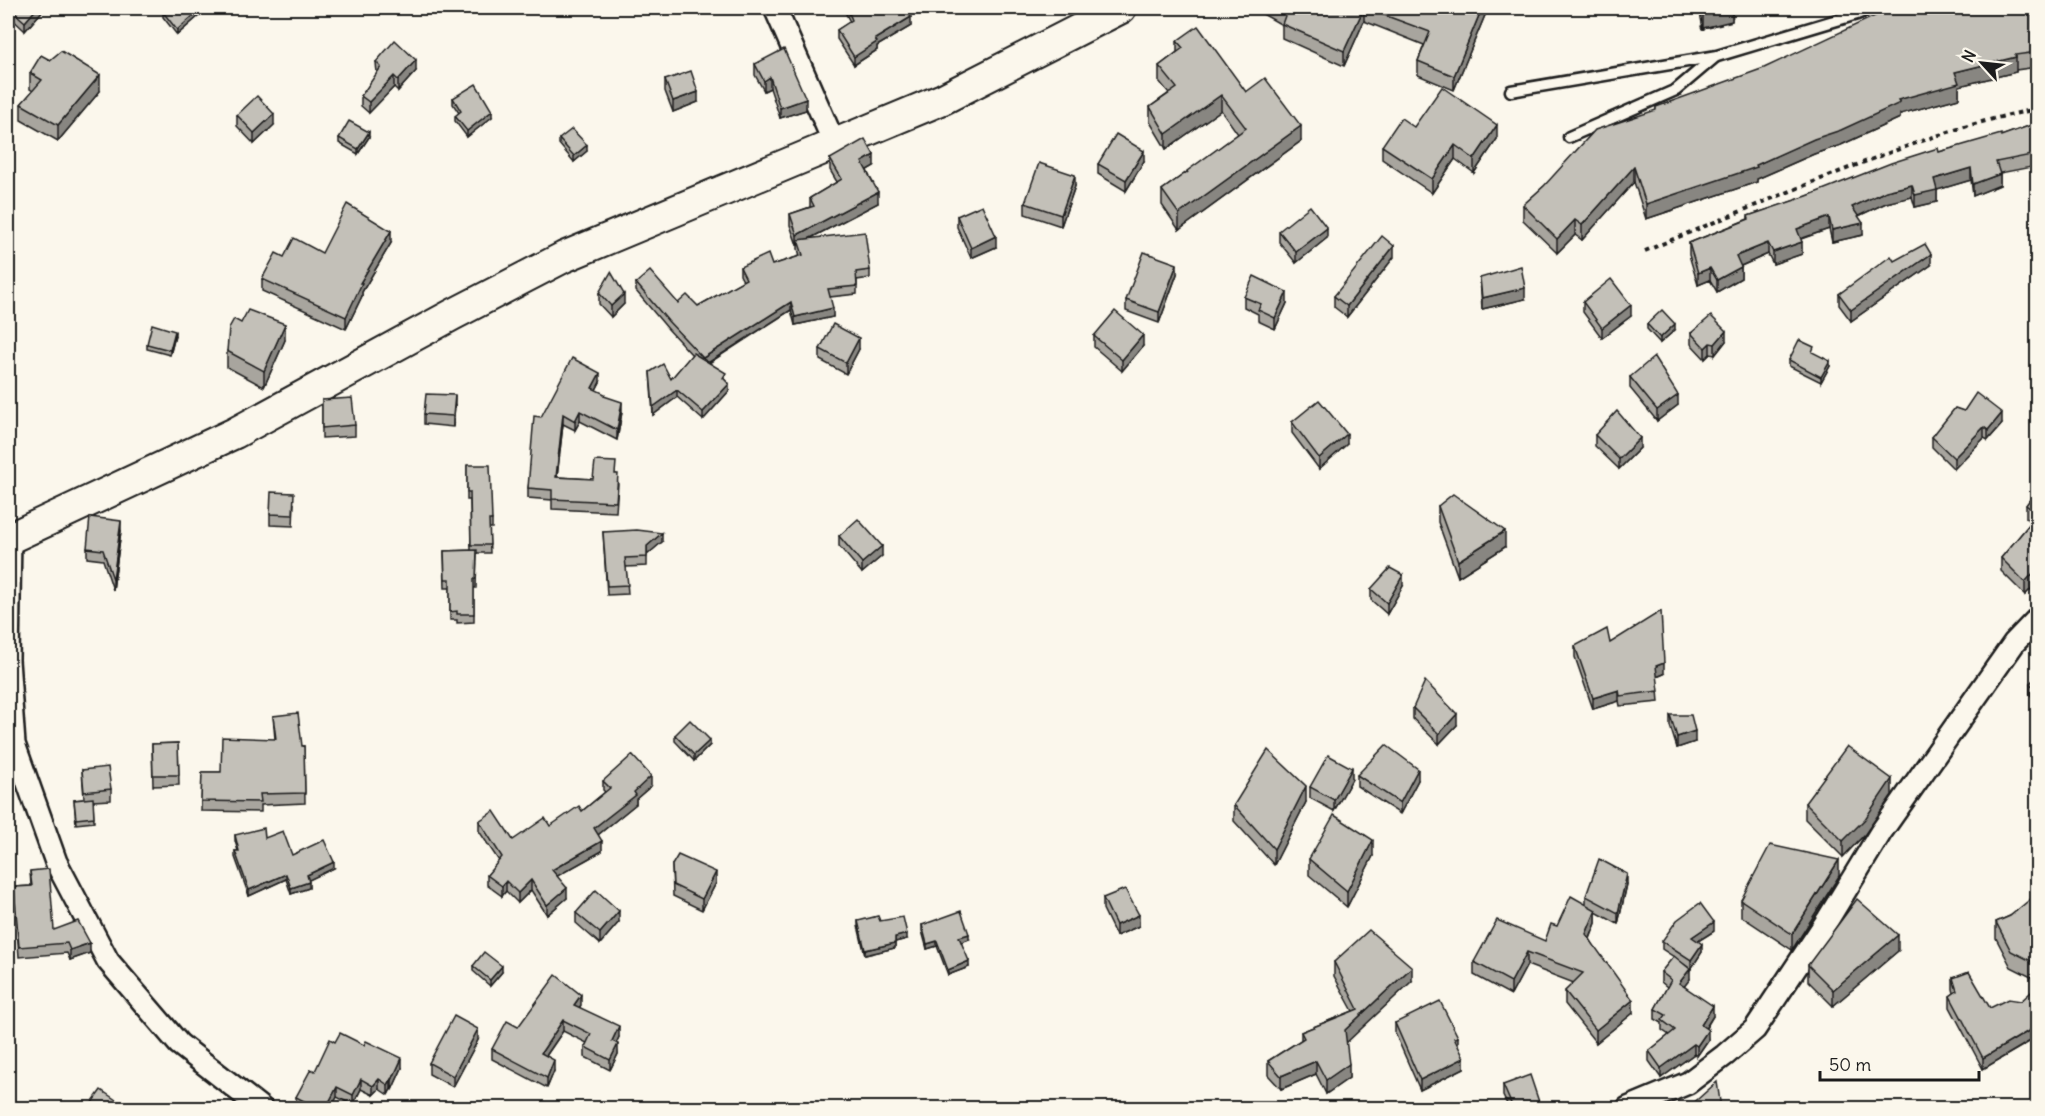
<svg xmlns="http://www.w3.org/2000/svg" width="2045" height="1116" viewBox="0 0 2045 1116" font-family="Delius,sans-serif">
	<rect width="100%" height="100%" fill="#fbf7ec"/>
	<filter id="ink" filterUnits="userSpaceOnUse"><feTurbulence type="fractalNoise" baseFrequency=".0167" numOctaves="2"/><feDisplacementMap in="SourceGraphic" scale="12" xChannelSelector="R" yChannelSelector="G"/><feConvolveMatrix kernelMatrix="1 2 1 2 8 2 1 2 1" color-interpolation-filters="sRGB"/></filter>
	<g filter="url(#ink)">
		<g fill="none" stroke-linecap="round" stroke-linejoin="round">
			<defs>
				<g id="lane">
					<path d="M1511,91L1717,56L1857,14L1871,8"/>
					<path d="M1569,137L1676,90L1715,57"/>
				</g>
				<g id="street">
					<path d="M775,8L835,145"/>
					<path d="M10,538L8,660L14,744L56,862L108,961L179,1044L261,1108"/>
					<path d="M1628,1108L1688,1083L1725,1055L1755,1029L1828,919L1881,832L2014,643L2038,618"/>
				</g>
				<path id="secondary" d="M8,539L235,433L452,315L564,257L943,99L1121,8"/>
			</defs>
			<!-- lane casing -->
			<use href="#lane" stroke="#1c1c1c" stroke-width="15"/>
			<!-- street casing -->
			<use href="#street" stroke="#1c1c1c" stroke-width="26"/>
			<!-- secondary casing -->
			<use href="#secondary" stroke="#1c1c1c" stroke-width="34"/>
			<!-- path -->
			<g stroke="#1c1c1c" stroke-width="4" stroke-dasharray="4.5 4.5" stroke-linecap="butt">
				<path d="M1702,25L1703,28L1732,21L1730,8"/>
				<path d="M1645,251C1717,221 1789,191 1862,163C1920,141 1977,120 2038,109"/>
			</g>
			<!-- lane -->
			<use href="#lane" stroke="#fbf7ec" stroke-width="10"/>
			<!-- street -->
			<use href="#street" stroke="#fbf7ec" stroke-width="21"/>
			<!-- secondary -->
			<use href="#secondary" stroke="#fbf7ec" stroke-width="30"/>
		</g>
		<!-- wall -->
		<g fill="#a8a59e" stroke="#1c1c1c" stroke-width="1.5">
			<path d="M8,8H45L25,31L8,15Z"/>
			<path d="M208,8L177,35L163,17V12Z"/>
			<path d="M843,8H905L911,26L877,46V50L854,65L837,39V30L850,22Z"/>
			<path d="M1254,8H1488L1454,90L1418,75V61L1424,45L1364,21L1344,66L1282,38V25L1254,9Z"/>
			<path d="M1699,8H1732V21L1703,28Z"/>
			<path d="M2037,8V67L2016,70V72L1959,86V98L1900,114V118L1841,145L1814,154L1757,179V182L1646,219L1634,182L1582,240L1575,235L1557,253L1523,220V205L1544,186L1656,110V107Z"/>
			<path d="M1177,41L1246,92L1301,141L1179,230L1162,205V190L1187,172L1238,134L1221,110L1166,149L1150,122V107L1169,93L1159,81V66L1177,52Z"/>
			<path d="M376,62L416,71L398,91L394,87L369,113L361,106V96L377,74Z"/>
			<path d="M755,64L806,110L780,118L770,88L764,91L755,75Z"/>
			<path d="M30,73L100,91L58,141L21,120V104L33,91L30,89Z"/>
			<path d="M665,80L698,102L673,112L665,91Z"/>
			<path d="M453,98L492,117L467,137L455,121V116L459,113L453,104Z"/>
			<path d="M237,115L274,125L254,144L237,126Z"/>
			<path d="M2037,123V179L2031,167L2000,173V185L1973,196L1971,180L1937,190V202L1915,207L1912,197L1886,203L1858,216L1863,235L1832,242L1829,229L1801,239L1802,254L1773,264L1768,254L1741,266V278L1717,292L1710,280L1698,285L1689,255V243L1748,219V216L1939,152L2001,136Z"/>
			<path d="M1414,127L1497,139L1474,173L1455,159L1432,193L1382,159V146Z"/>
			<path d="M369,137L358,154L339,143V138Z"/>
			<path d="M559,139L587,151L574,162L559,144Z"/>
			<path d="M830,159L874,166L867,170L878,203L809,239L870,270V278L857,280V294L830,297L833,317L795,325L791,310L709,363L726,381L729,391L703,420L677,397L653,415L650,372L671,379L692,355L668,329L636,291V283L678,303L698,306L743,281L740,275V267L772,265L800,256L798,249V245H797L790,225V214L810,207V198L837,182L830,170Z"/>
			<path d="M1144,161L1126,191L1098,174V164Z"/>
			<path d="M1075,186L1061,226L1025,214V203Z"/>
			<path d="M957,216L996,247L971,258L957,227Z"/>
			<path d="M1279,231L1327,238L1296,263L1279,242Z"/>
			<path d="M391,243L362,292V296L346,329L262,291V279L284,257L322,253Z"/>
			<path d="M1394,257L1347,317L1334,307V296Z"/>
			<path d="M1894,261L1931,265L1851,321L1839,305V294Z"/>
			<path d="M1177,274L1159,323L1126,311V300Z"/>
			<path d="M1480,278L1525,299L1482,309Z"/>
			<path d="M599,293L624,304L611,317L599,304Z"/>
			<path d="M1244,297L1287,303L1275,329L1258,321V314L1244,307Z"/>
			<path d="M1583,302L1631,316L1602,338L1583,312Z"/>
			<path d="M241,323L285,340L264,387L227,367V351Z"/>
			<path d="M1647,324L1675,330L1660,343L1647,329Z"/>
			<path d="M1691,333L1726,341L1715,355L1710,354L1705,359L1691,344Z"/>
			<path d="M175,336L170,355L147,349V344Z"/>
			<path d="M1094,336L1143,346L1122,371L1094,347Z"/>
			<path d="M820,349H859L846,374L820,360Z"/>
			<path d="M1789,360L1830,366L1821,382L1789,366Z"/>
			<path d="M1630,377L1678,405L1657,421L1630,388Z"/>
			<path d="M600,382L596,390L622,412L617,440L580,421L575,430L563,424L557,477L593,479L616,474L618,484L616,512L552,509V500L528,498V488L541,417Z"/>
			<path d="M322,400L355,425V436L322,438Z"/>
			<path d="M455,405L453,427L424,424V414Z"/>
			<path d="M1964,411L2002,424L1988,440L1984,438L1954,469L1932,447V437Z"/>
			<path d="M1292,422L1347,444L1319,469L1292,433Z"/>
			<path d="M1595,435L1640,448L1619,469L1595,446Z"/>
			<path d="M467,465L492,520V528H489L490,553H477L476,588H474V622L457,623V620H450V588H445L444,551L471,550L470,500H467Z"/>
			<path d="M2037,490V583L2025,595L2001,571V558L2031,522L2026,518V505Z"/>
			<path d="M294,504L293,526L270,525V514Z"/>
			<path d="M1438,506L1505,547L1458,577L1438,522Z"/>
			<path d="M121,531L113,590L103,560L87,558V548Z"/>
			<path d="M603,532L662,542L647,554V566L626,567L628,594L607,595Z"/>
			<path d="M839,536L882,556L862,573L839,546Z"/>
			<path d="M1403,586L1387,614L1371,600V589Z"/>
			<path d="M1610,643L1664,674L1657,677L1659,702L1620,706L1619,701L1593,709L1575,657V646Z"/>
			<path d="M2037,677V704L2030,694V683Z"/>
			<path d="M1413,708L1457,725L1439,744L1413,719Z"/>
			<path d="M1670,715L1695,742L1677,748L1670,726Z"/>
			<path d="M273,716L302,746H304L305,803L261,805V812L201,811L202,772H221L275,739Z"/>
			<path d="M675,735L710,745L694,761L675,741Z"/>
			<path d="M178,743L179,785L153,786L152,744Z"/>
			<path d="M82,770L111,789V800L93,801L94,822L76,824L74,800L84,799Z"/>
			<path d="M1357,775L1418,780L1400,814L1357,786Z"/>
			<path d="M1352,779L1334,811L1310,798V787Z"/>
			<path d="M603,781L651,786L636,799V804L598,835L602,851L557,876L567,898L547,915L531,890L518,903L506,891L502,896L487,885V875L499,861L479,831V821L513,840L550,826L582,811L605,792L603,790Z"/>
			<path d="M1892,795L1865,834L1843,857L1805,819V803Z"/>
			<path d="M1306,802L1274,865L1234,821V805Z"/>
			<path d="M235,835L265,838L292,855L334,868L308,880L309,888L291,894L286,879L249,896L235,857V851H238L235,841Z"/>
			<path d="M1373,856L1347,907L1309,875V859Z"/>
			<path d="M672,865L716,883L702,910L673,896Z"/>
			<path d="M30,871L54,930L90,953L70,960L67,953L19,957L14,887L31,886Z"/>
			<path d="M1839,876L1792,950L1741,916V900Z"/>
			<path d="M1627,884L1618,924L1596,912V923L1590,939L1633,1013L1596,1043L1565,1004V991L1574,983L1527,965L1511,995L1474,975V962L1545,941L1557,926L1586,904V896Z"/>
			<path d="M1103,898L1139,926L1116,936L1103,909Z"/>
			<path d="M2037,901V980L2011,967L1996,938V922L2010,916Z"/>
			<path d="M576,913L619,922L600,944L576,923Z"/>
			<path d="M858,921H880L907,939L895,942V948L865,955L858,926Z"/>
			<path d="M922,925L969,939L961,942L969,967L948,975L937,946L927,949L922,931Z"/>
			<path d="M1714,931L1698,941L1702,952L1691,969L1681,962L1690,979L1684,986L1713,1016L1706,1028L1708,1040L1697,1056L1694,1054L1661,1078L1649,1061V1051L1669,1035L1662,1030V1023L1655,1019V1009L1667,987L1661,982V972L1674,957L1662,949V941Z"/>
			<path d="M1898,951L1833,1006L1808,981V965Z"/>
			<path d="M1334,962L1412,981L1346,1042L1349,1078L1326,1094L1316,1074L1281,1089L1268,1075V1061L1301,1040V1032L1353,1011L1334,976Z"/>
			<path d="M473,966L502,972L490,986L473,971Z"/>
			<path d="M1953,978L1990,1008L2021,1001L2033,1040L1983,1069L1950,1007V996L1954,993L1953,989Z"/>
			<path d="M581,1005L579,1007L619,1037L616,1043L618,1054L610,1070L585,1057V1047L587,1043L563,1031L546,1056L554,1071L547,1088L492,1059V1049L518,1027Z"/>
			<path d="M1395,1023L1458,1046L1464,1068L1420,1090L1395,1033Z"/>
			<path d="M478,1040L453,1087L429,1074V1063Z"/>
			<path d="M402,1068L392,1090L391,1089L388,1095L379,1089L373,1095L361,1089L353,1105L337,1097L331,1108H299L296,1107V1097L315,1071Z"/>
			<path d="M1503,1085L1541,1108H1509L1503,1096Z"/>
		</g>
		<!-- shaded-wall -->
		<g fill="#888681" stroke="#1c1c1c" stroke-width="1.5">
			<path d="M37,8H45L25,31V22Z"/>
			<path d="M202,8H208L177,35V30Z"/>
			<path d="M1364,8V21L1344,66V51Z"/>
			<path d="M1482,8H1488L1454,90V76Z"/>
			<path d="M1727,8H1732V21L1703,28V14Z"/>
			<path d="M911,17V26L877,46V50L854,65V57L875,39Z"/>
			<path d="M2016,57V72L1959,86V98L1900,114V118L1841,145L1814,154L1757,179V182L1646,219V204L1756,165L1898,100L1955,72Z"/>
			<path d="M416,60V71L398,91V80Z"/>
			<path d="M100,75V91L58,141V125Z"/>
			<path d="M394,76V87L369,113V102Z"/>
			<path d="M770,77V88L764,91V81Z"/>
			<path d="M698,92V102L673,112V101Z"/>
			<path d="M1221,95V110L1166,149V134Z"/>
			<path d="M806,99V110L780,118V108Z"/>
			<path d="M492,111V117L467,137V131Z"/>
			<path d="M274,114V125L254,144V133Z"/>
			<path d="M1497,125V139L1474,173V159Z"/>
			<path d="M1301,126V141L1179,230V214Z"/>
			<path d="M369,132V137L358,154V149Z"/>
			<path d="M587,145V151L574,162V156Z"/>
			<path d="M1455,145V159L1432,193V179Z"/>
			<path d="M1144,151V161L1126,191V180Z"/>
			<path d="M874,155V166L862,173V162Z"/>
			<path d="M1634,167V182L1582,240V225Z"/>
			<path d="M1971,168V180L1937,190V202L1915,207V195L1934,179Z"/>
			<path d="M2000,174V185L1973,196V184Z"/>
			<path d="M1075,175V186L1061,226V215Z"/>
			<path d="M1912,185V197L1886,203L1852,219V207L1886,191Z"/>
			<path d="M878,192V203L799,244L798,240V245H797V235Z"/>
			<path d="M1829,217V229L1797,240V229Z"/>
			<path d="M1575,220V235L1557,253V239Z"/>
			<path d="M1863,223V235L1832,242V230Z"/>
			<path d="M1327,228V238L1296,263V252Z"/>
			<path d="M391,231V243L362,292V296L346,329V317L360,283Z"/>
			<path d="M996,236V247L971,258V248Z"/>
			<path d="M1802,242V254L1773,264V252Z"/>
			<path d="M1768,243V254L1736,268V256Z"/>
			<path d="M1394,246V257L1347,317V306Z"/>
			<path d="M1931,254V265L1851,321V310Z"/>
			<path d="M1177,264V274L1159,323V312Z"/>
			<path d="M1741,267V278L1717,292V280Z"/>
			<path d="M1710,268V280L1698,285V273Z"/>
			<path d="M1525,288V299L1482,309V298Z"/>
			<path d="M1287,292V303L1275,329V318Z"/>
			<path d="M624,294V304L611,317V306Z"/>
			<path d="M791,302V310L703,366V358Z"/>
			<path d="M1631,305V316L1602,338V328Z"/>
			<path d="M833,308V317L795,325V317Z"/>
			<path d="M285,324V340L264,387V371Z"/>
			<path d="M1675,324V330L1660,343V338Z"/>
			<path d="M175,331V336L170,355V350Z"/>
			<path d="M1726,331V341L1715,355V344Z"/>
			<path d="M1143,335V346L1122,371V360Z"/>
			<path d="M859,338V349L846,374V363Z"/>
			<path d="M1710,343V354L1705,359V348Z"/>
			<path d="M1830,361V366L1821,382V377Z"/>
			<path d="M600,373V382L592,397V388Z"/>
			<path d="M729,384V391L703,420V412Z"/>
			<path d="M677,390V397L653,415V407Z"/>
			<path d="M455,395V405L453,427V416Z"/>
			<path d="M1678,395V405L1657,421V410Z"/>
			<path d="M622,402V412L617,440V430Z"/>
			<path d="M580,411V421L575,430V421Z"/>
			<path d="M2002,413V424L1988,440V430Z"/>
			<path d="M563,414V424L556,487V477Z"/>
			<path d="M1984,427V438L1954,469V458Z"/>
			<path d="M1347,434V444L1319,469V458Z"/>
			<path d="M1640,438V448L1619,469V459Z"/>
			<path d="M121,521V531L113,590V579Z"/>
			<path d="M1505,531V547L1458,577V561Z"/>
			<path d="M662,533V542L647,555V546Z"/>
			<path d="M882,546V556L862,573V563Z"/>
			<path d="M2037,569V583L2025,595V582Z"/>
			<path d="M1403,575V586L1387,614V603Z"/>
			<path d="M1664,663V674L1656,677V666Z"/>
			<path d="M1619,690V701L1593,709V698Z"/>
			<path d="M1457,714V725L1439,744V734Z"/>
			<path d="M1695,731V742L1677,748V737Z"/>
			<path d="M710,740V745L694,761V755Z"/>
			<path d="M1352,768V779L1334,811V800Z"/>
			<path d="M1418,769V780L1400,814V803Z"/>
			<path d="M651,776V786L636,799V804L594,838V828Z"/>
			<path d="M1892,779V795L1865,834L1843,857V841Z"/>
			<path d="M1306,786V802L1274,865V849Z"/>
			<path d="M1373,840V856L1347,907V891Z"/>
			<path d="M602,841V851L552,879V870Z"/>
			<path d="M1839,860V876L1792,950V934Z"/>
			<path d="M334,862V868L307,881V875Z"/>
			<path d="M716,872V883L702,910V899Z"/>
			<path d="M286,874V879L249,896V890Z"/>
			<path d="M1627,874V884L1618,924V913Z"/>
			<path d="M531,880V890L518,903V893Z"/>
			<path d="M506,881V891L502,896V886Z"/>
			<path d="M309,882V888L291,894V888Z"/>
			<path d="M567,888V898L547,915V905Z"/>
			<path d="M1596,910V923L1586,948V934Z"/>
			<path d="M619,911V922L600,944V933Z"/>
			<path d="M1139,915V926L1116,936V925Z"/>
			<path d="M1714,922V931L1692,945V937Z"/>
			<path d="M907,934V939L895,942V937Z"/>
			<path d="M969,934V939L959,943V937Z"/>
			<path d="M1898,935V951L1833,1006V990Z"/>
			<path d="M937,941V946L927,949V944Z"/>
			<path d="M90,943V953L70,960V950Z"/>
			<path d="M895,943V948L865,955V950Z"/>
			<path d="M1702,944V952L1691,969V960Z"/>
			<path d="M1527,952V965L1511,995V982Z"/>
			<path d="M969,961V967L948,975V970Z"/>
			<path d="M502,966V972L490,986V980Z"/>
			<path d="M1412,967V981L1345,1044V1030Z"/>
			<path d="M1690,969V979L1679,993V983Z"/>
			<path d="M581,995V1005L574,1015V1005Z"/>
			<path d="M1633,1000V1013L1596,1043V1030Z"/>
			<path d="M1713,1006V1016L1701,1035V1025Z"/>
			<path d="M563,1020V1031L541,1063V1053Z"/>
			<path d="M619,1026V1037L612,1052V1041Z"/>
			<path d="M2037,1026V1037L1983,1069V1058Z"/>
			<path d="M478,1029V1040L453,1087V1076Z"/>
			<path d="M1708,1030V1040L1697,1056V1046Z"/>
			<path d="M1458,1037V1047L1454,1038Z"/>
			<path d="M618,1044V1054L610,1070V1060Z"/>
			<path d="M1694,1044V1054L1661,1078V1068Z"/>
			<path d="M402,1058V1068L392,1090V1080Z"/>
			<path d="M1464,1058V1068L1420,1090V1080Z"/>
			<path d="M554,1060V1071L547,1088V1078Z"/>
			<path d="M1316,1061V1074L1281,1089V1076Z"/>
			<path d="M1349,1064V1078L1326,1094V1080Z"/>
			<path d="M361,1079V1089L353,1105V1095Z"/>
			<path d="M379,1079V1089L373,1095V1086Z"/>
			<path d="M391,1079V1089L388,1095V1085Z"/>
			<path d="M337,1087V1097L331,1108H326Z"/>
		</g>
		<!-- building -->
		<g fill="#c3c0b8" stroke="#1c1c1c" stroke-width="1.5">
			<path d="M9,8H37L25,22Z"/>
			<path d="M170,8H202L177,30L163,12Z"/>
			<path d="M847,8H905L911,17L875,39L877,42L854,57L837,30L852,20Z"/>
			<path d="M1277,8H1364L1344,51L1282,24L1286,13Z"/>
			<path d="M1365,8H1482L1454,76L1418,61L1430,32Z"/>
			<path d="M1702,8H1727L1703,14Z"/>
			<path d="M1892,8H2037V52L2015,55L2016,57L1955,72L1959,83L1898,100L1900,103L1841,130L1814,139L1756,165L1757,167L1646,204L1634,167L1582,225L1575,220L1557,239L1523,205L1544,186L1595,130L1656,110V107L1764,68Z"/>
			<path d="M1198,26L1246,92L1265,78L1301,126L1179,214L1162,190L1187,172L1188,173L1187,171L1246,128L1221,95L1166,134L1150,107L1177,88L1159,66L1183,48L1177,41Z"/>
			<path d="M395,40L416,60L398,80L394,76L369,102L361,96L381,67L376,62Z"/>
			<path d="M784,49L806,99L780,108L770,77L764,81L755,64Z"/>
			<path d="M61,51L100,75L58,125L21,104L42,80L30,73L41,55L50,60Z"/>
			<path d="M691,71L698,92L673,101L665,80Z"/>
			<path d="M476,84L492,111L467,131L455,116L461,111L453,98Z"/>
			<path d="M1442,87L1497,125L1474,159L1455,145L1432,179L1382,146L1401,118L1414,127Z"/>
			<path d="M257,96L274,114L254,133L237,115Z"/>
			<path d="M349,121L369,132L358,149L339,138Z"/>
			<path d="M2037,123V167L2031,155L1996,162L2000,174L1973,184L1971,168L1934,179L1937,190L1915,195L1912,185L1886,191L1852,207L1863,223L1832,230L1829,217L1797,229L1802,242L1773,252L1768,243L1736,256L1741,267L1717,280L1710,268L1698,273L1689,243L1749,219L1748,216L1807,196L1891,163L1938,148L1939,152L2001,134V136Z"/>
			<path d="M572,129L587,145L574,156L559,139Z"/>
			<path d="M1116,134L1144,151L1126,180L1098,164Z"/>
			<path d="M865,139L874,155L862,162L878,192L797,235L790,214L814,206L810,198L842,179L830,159Z"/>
			<path d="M1039,163L1075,175L1061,215L1025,203Z"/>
			<path d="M347,204L391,231L360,283H362L346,317L262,279L276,253L284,257L294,238L322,253Z"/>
			<path d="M982,205L996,236L971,248L957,216Z"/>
			<path d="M1310,206L1327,228L1296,252L1279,231Z"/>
			<path d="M865,232L870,270L856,272L857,286L828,289L833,308L795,317L791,302L703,358L668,321L636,283L650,271L678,303L687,295L698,306L746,279L740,267L768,254L772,265L803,255L798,240Z"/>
			<path d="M1382,236L1394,246L1347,306L1334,296Z"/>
			<path d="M1925,244L1931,254L1851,310L1839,294L1891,256L1894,261Z"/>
			<path d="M1144,252L1177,264L1159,312L1126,300Z"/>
			<path d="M1521,266L1525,288L1482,298L1480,278Z"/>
			<path d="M611,272L624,294L611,306L599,293Z"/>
			<path d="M1254,276L1287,292L1275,318L1258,310L1261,304L1244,297Z"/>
			<path d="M1611,279L1631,305L1602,328L1583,302Z"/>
			<path d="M248,310L285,324L264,371L227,351L229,328L234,319L241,323Z"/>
			<path d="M1662,310L1675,324L1660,338L1647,324Z"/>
			<path d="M1115,311L1143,335L1122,360L1094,336Z"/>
			<path d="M1711,316L1726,331L1715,344L1710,343L1705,348L1691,333Z"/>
			<path d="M152,324L175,331L170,350L147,344Z"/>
			<path d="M833,324L859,338L846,363L820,349Z"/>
			<path d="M1799,340L1814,347L1812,352L1830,361L1821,377L1789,360Z"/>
			<path d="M693,353L726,373L723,378L729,384L703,412L677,390L653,407L650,372L663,364L671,379Z"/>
			<path d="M1654,357L1678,395L1657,410L1630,377Z"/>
			<path d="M572,358L600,373L592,388L605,394L604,396L622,402L617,430L580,411L575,421L563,414L556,477L593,479L595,461L616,462L615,474H618L616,502L552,499V490L528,488L534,416L541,417Z"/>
			<path d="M1976,393L2002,413L1988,430L1984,427L1954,458L1932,437L1955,408L1964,411Z"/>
			<path d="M426,394L455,395L453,416L424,414Z"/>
			<path d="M352,398L355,425L322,428V400Z"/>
			<path d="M1319,400L1347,434L1319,458L1292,422Z"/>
			<path d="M1617,411L1640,438L1619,459L1595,435Z"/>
			<path d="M467,465H490L492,520H489L490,545H471L470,492H467Z"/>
			<path d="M2037,490V513L2026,505Z"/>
			<path d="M271,492L294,493L293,515L270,514Z"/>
			<path d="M1453,494L1505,531L1458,561L1438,506Z"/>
			<path d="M2037,515V569L2025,582L2001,558Z"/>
			<path d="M90,517L121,521L113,579L103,550L87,548Z"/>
			<path d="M858,519L882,546L862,563L839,536Z"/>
			<path d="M637,530L662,533L647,546V557L625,558L628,585L607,586L603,532Z"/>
			<path d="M477,550L476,579H474V614H457V611L450,612V579H445L444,551Z"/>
			<path d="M1390,568L1403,575L1387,603L1371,589Z"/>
			<path d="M1661,611L1664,663L1656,666L1659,691L1620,696L1619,690L1593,698L1575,646L1607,629L1610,643Z"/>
			<path d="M2037,677V693L2030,683Z"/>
			<path d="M1425,681L1457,714L1439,734L1413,708Z"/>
			<path d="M298,713L302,746H304L305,793L260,794L261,802L201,801L202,772H221L222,737L276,739L273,716Z"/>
			<path d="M1670,715H1691L1695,731L1677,737Z"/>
			<path d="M690,720L710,740L694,755L675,735Z"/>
			<path d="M178,743L179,775H153L152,744Z"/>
			<path d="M1386,745L1418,769L1400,803L1357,775Z"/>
			<path d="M1847,746L1892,779L1865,819L1843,841L1805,803Z"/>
			<path d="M1268,750L1306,786L1274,849L1234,805Z"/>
			<path d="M632,755L651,776L634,792L636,795L594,828L602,841L552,870L567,888L547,905L531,880L518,893L506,881L502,886L487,875L502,857L479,821L494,811L513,840L545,818L550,826L579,806L582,811L610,788L603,781Z"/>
			<path d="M1328,755L1352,768L1334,800L1310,787Z"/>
			<path d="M108,767L111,789L84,792L82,770Z"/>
			<path d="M93,798L94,817L76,819L74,800Z"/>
			<path d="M1334,815L1373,840L1347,891L1309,859Z"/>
			<path d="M264,828L265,838L283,831L292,855L324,840L334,862L307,875L309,882L291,888L286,874L249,890L235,851H239L235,835Z"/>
			<path d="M1770,845L1839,860L1792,934L1741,900Z"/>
			<path d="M678,855L716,872L702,899L673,885L672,865Z"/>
			<path d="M1599,859L1627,874L1618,913L1586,896Z"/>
			<path d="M49,869L54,930L78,921L90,943L70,950L67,943L19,947L14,887L32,886L30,871Z"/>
			<path d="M1125,889L1139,915L1116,925L1103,898Z"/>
			<path d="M596,890L619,911L600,933L576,913Z"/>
			<path d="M1571,896L1596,910L1586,934L1633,1000L1596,1030L1565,991L1583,973L1527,952L1511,982L1474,962L1497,920L1545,941L1551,924L1557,926Z"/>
			<path d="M2033,897L2037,901V964L2011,951L1996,922L2010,916Z"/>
			<path d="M1857,899L1898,935L1833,990L1808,965Z"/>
			<path d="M1700,903L1714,922L1692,937L1702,944L1691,960L1662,941L1677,920Z"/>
			<path d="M961,911L969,934L959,937L969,961L948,970L937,941L927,944L922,925Z"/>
			<path d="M878,916L880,921L903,917L907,934L895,937V943L865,950L858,921Z"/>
			<path d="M1369,930L1412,967L1345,1030L1349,1064L1326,1080L1316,1061L1281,1076L1268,1061L1304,1038L1301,1032L1358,1009L1334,962Z"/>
			<path d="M484,952L502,966L490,980L473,966Z"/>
			<path d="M1674,956L1690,969L1679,983L1713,1006L1701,1025L1708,1030L1697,1046L1694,1044L1661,1068L1649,1051L1675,1030L1662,1020L1666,1015L1655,1009L1671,980L1661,972Z"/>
			<path d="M1969,972L1990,1008L2008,999L2021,1001L2037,987V1026L1983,1058L1950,996L1957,991L1953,978Z"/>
			<path d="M556,975L581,995L574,1005L619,1026L612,1041L618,1044L610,1060L585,1047L591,1034L563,1020L541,1053L554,1060L547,1078L492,1049L507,1021L518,1027Z"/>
			<path d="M1440,1001L1458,1037L1454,1038L1464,1058L1420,1080L1395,1023Z"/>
			<path d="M454,1016L478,1029L453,1076L429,1063Z"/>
			<path d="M340,1033L364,1045L366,1041L402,1058L392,1080L391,1079L388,1085L379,1079L373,1086L361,1079L353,1095L337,1087L326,1108H318L296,1097L311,1069L315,1071L330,1039L335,1042Z"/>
			<path d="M1530,1075L1541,1108H1513L1503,1085Z"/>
			<path d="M1717,1082L1721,1108H1689V1107Z"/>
			<path d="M101,1090L128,1108H88Z"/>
		</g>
	</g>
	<!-- margin -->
	<rect width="2045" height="1116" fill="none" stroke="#fbf7ec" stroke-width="30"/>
	<rect x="15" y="15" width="2015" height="1086" fill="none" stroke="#1c1c1c" stroke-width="2" filter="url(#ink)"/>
	<!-- north arrow -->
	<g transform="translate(1982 63) rotate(297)" stroke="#fbf7ec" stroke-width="4.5" paint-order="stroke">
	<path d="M0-4.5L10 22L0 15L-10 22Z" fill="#1c1c1c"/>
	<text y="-9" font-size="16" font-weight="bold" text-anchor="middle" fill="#1c1c1c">N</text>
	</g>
	<!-- scale -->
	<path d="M1820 1071v9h159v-9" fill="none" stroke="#1c1c1c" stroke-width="3"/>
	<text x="1829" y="1071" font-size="18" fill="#1c1c1c" stroke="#fbf7ec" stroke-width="4.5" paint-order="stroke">50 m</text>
</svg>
